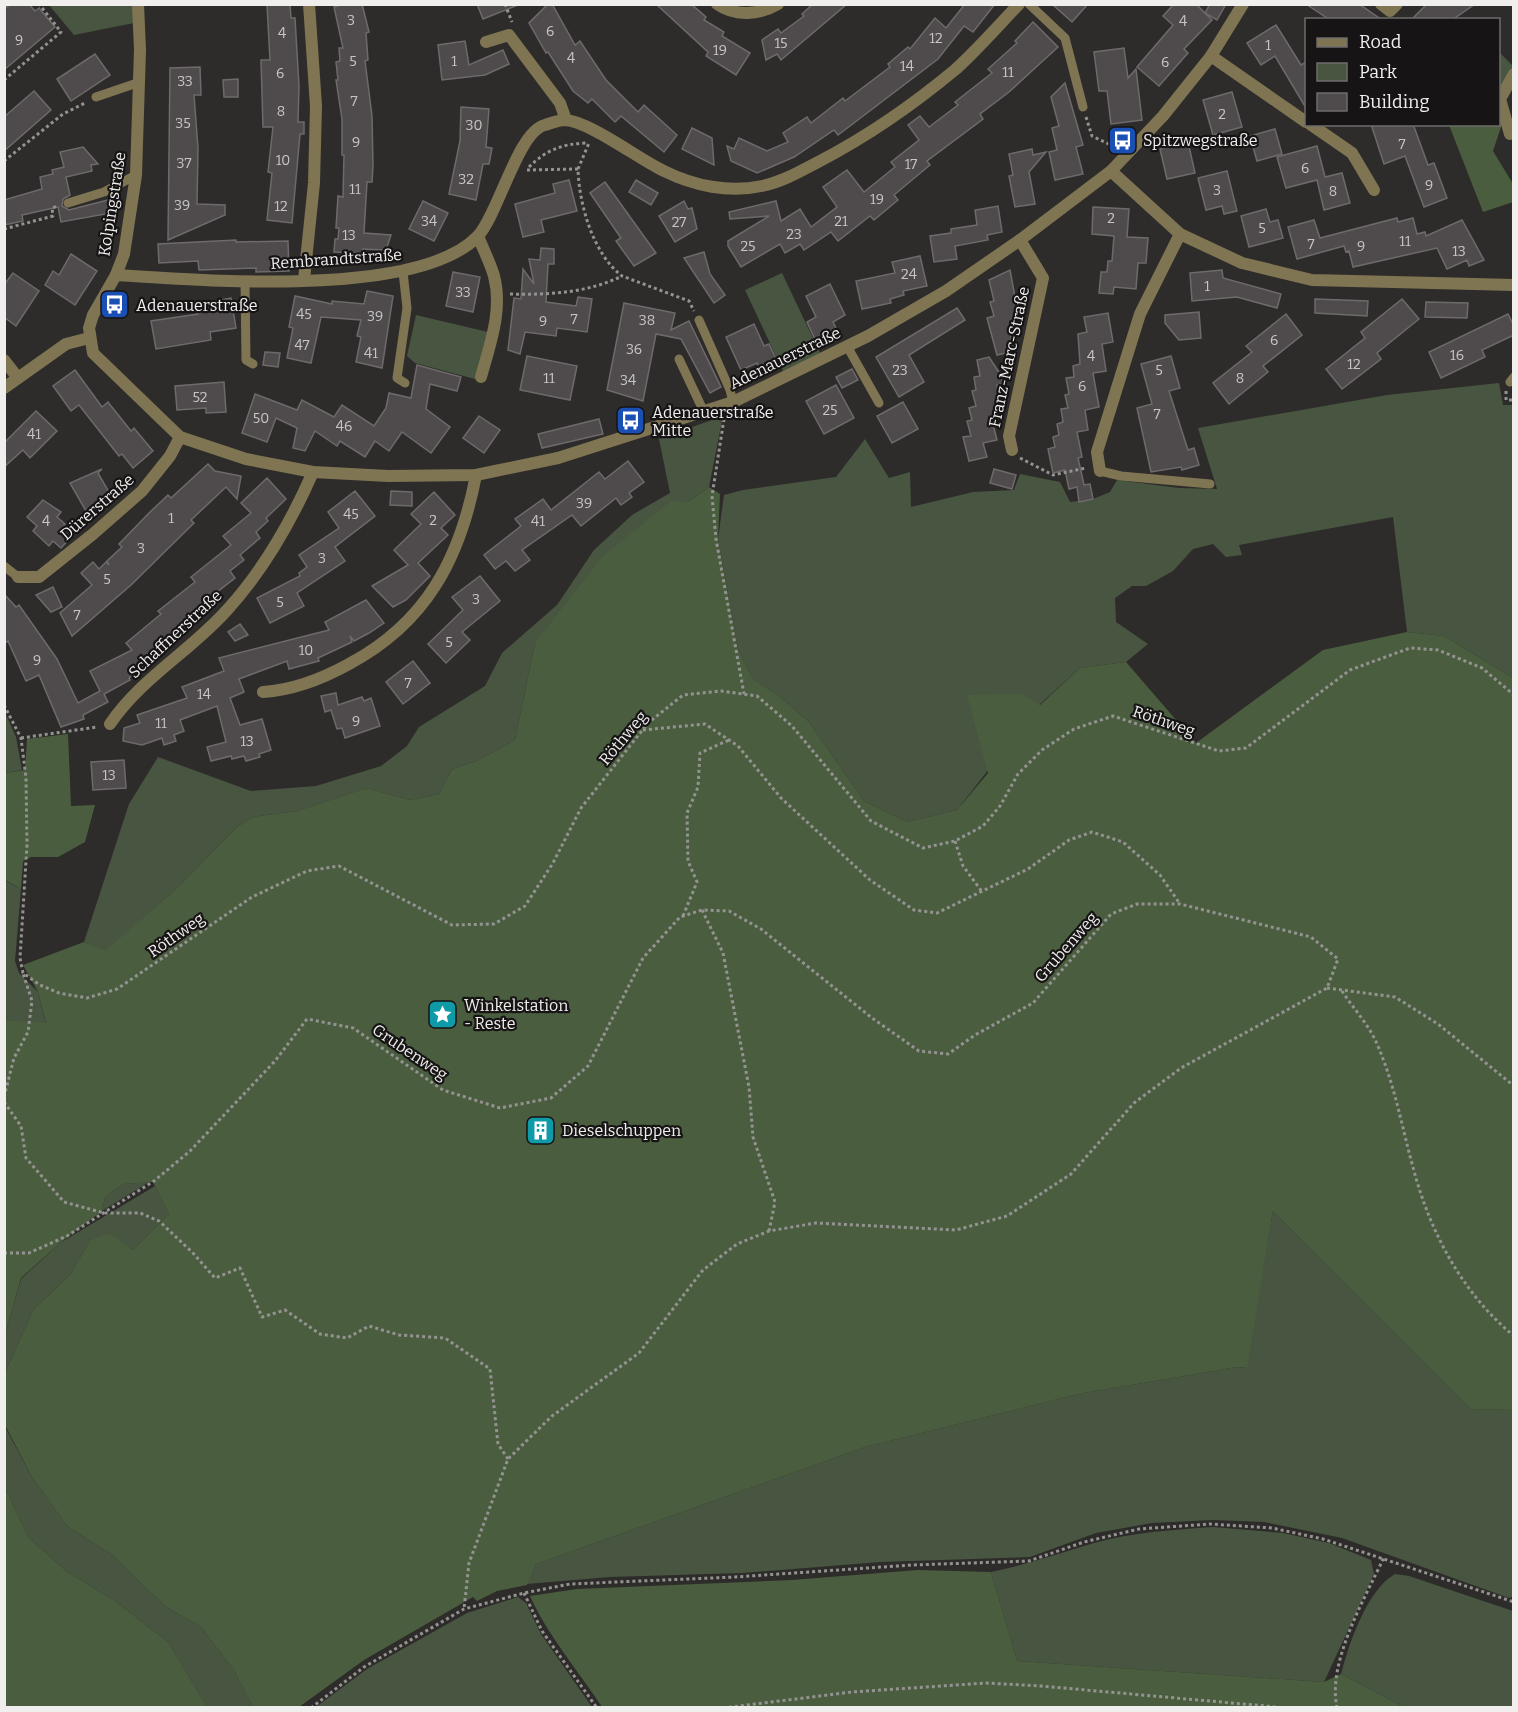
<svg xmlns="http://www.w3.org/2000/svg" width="1518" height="1712" viewBox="0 0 1518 1712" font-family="Bitter,serif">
	<rect width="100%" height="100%" fill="#2e2c2a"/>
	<!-- green -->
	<g fill="#485541">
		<path d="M49,5H133L134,23L74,35Z"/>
		<path d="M1499,52L1514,67L1499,97Z"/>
		<path d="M782,273L820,353L783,371L745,290Z"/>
		<path d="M416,315L488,332L475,379L415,363L407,356Z"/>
		<path d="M1499,383L1503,405H1514L1513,678L1444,636L1407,632L1393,517L1239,545L1242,555L1226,557L1213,544L1193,549L1173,571L1146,586H1132L1115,598L1116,622L1148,644L1126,662L1080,668L1039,705L957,810L907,822L864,801L809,722L779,696L753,679L738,649L718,539L724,495L743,490L836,477L865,439L889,478L910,472L911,507L973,492L1014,490L1020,474L1060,482L1070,502L1093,499L1110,492L1117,480L1179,488L1217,489L1198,428L1387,395Z"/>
		<path d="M723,416L709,487L688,502L535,643L515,740L477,761L452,769L439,794L410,800L366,788L297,811L253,817L237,827L176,889L105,952L84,942L129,804L158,757L251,791L316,786L381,766L407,746L419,727L485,686L502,653L557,605L594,550L632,515L670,493L659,439Z"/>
		<path d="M4,710L16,737L22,770L5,773Z"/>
		<path d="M4,880L21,889L15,961L19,973L38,992L46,1024L5,1020Z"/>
		<path d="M149,1182L102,1211L105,1197L123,1184Z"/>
		<path d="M155,1186L169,1214L133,1250L110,1235L91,1239L70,1275L33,1310L5,1373V1335L21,1279L60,1243Z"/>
		<path d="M1273,1211L1470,1409L1513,1410L1514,1596L1509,1598L1342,1538L1264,1522L1213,1520L1152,1523L1096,1533L1030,1557L880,1562L742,1573L610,1577L527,1584L536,1564L865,1447L1078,1394L1237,1367L1246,1368Z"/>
		<path d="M4,1425L32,1477L67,1526L111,1554L166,1607L200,1626L234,1670L253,1707H207L168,1642L115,1601L66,1571L29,1538L5,1488Z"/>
		<path d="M1213,1527L1283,1533L1329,1543L1371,1560L1374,1574L1324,1682L1017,1661L991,1572C1027,1565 1059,1553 1094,1543C1133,1532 1173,1530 1213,1527Z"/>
		<path d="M1395,1574L1409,1576L1513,1611V1707H1404L1341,1674C1349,1643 1367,1590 1395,1574Z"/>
		<path d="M518,1597L526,1603L541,1634L592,1707H316L367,1669L467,1613Z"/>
	</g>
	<!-- forest -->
	<g fill="#4a5e3f">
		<path d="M1499,103L1502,124L1493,151L1513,184V202L1483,212L1449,125L1498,124Z"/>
		<path d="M709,487L720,494L718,539L738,649L753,679L779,696L809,722L864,801L907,822L957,810L988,773L967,695L1022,694L1040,705L1080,668L1126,662L1196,743L1323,650L1407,632L1444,636L1513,678V1410L1470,1409L1273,1211L1247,1368L1237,1367L1078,1394L865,1447L536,1564L527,1585L497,1591L477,1601L473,1597L364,1660L299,1707H253L234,1670L200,1626L166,1607L111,1554L67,1526L32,1477L5,1425V1373L33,1310L70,1275L91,1239L110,1234L133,1250L169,1214L153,1182L123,1184L105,1197L102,1211L60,1243L21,1278L5,1335V1020L46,1023L38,992L23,965L84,942L105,951L176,889L237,827L253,817L297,811L366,788L410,800L439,794L452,769L477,761L515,740L535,643L603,556L671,501L688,502Z"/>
		<path d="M68,734L71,806L95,805L85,842L58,857H31L23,861L21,889L5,880V773L25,770L27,739Z"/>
		<path d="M5,1488L29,1538L66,1571L115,1601L168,1642L207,1707H5Z"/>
		<path d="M918,1570L991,1572L1017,1661L1324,1682L1341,1674L1404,1707H602C578,1670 548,1636 530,1596L577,1589L792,1580Z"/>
	</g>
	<!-- building -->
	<g fill="#4f4b4d" stroke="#6e6a6b" stroke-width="1.5">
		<path d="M11,4H29L35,11L39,8L55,27L4,70V9Z"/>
		<path d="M267,4H290L291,18H295L299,86L298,122H304V134H300L292,223L267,220L272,173L268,172L273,127H263L261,60H270Z"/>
		<path d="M343,4H362L369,32L366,33L368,60L365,61L372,116L373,166L372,182H367L364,233L391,235L386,250L363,249V253L334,252L335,239H338L339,228H336L338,196L343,197L344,155H342V119L336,80H338L336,62L340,61L339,48H343L334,7Z"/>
		<path d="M477,4H517L518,5L483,19Z"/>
		<path d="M548,4H552L575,45L580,41L606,80L638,112L644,105L677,135L664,152L621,116L615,122L592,99L588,103L573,91L548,52L546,53L529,23Z"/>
		<path d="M656,4H691L706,17L704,20L724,32L722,36L750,53L736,75L706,56L708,52Z"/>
		<path d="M813,4H847L781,60L777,54L766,60L762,40L778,29L781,33L804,16L802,14Z"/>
		<path d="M965,4H995L973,32L964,26L938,59L838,135L834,130L794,157L757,173L731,161L727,146L734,149L739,138L767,151L788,142L783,133L807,117L811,123L843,98L845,101L890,67L888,64L908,47L910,49L935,18L946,28Z"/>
		<path d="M1052,4H1088L1072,22Z"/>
		<path d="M1174,4H1196L1212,20L1184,49L1188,53L1159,86L1137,67L1173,25L1163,16Z"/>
		<path d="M1210,4H1226L1217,20L1205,13Z"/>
		<path d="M1306,4H1359L1382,20H1330Z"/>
		<path d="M1427,4H1475L1452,20H1411Z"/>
		<path d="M1033,22L1058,47L1009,92L980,114L983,119L927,161L930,165L894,195L898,200L874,220L870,216L838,241L831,232L804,250L800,244L785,253L780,244L741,267L728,246V241L769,216L730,219L729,212L776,201L781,221L800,209L811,227L837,207L823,187L847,170L864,192L895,167L891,162L919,140L908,125L920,116L929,127L958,105L955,102L992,73L988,69L1017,43L1015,41Z"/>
		<path d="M1276,25L1301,65L1306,62V108L1275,56L1261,65L1247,43Z"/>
		<path d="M465,41L469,65L503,50L509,64L485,75L442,80L438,45Z"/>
		<path d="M1124,48L1128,78L1136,69L1142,120L1111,124L1107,91H1099L1094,52Z"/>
		<path d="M95,54L110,75L71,101L57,79Z"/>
		<path d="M200,67L201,95H194L198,148L197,204L225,205V215L168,240L170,68Z"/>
		<path d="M238,79V97H224L223,80Z"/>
		<path d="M1065,83L1083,145L1076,147L1083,174L1055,180L1049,152L1057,150L1052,128L1059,126L1051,97Z"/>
		<path d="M34,91L51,110L4,151V117Z"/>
		<path d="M1232,92L1242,127L1213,135L1203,100Z"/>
		<path d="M461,107L489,109L486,147L492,148L489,164H483L476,200L449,194L460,141Z"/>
		<path d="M1371,124H1413L1428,165L1434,163L1447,198L1424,207L1405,156L1384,164Z"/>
		<path d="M692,128L712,138L714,165L682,149Z"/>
		<path d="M1275,129L1282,154L1257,161L1250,136Z"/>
		<path d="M1188,142L1195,173L1167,179L1160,149Z"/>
		<path d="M1317,146L1325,177L1342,173L1350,203L1324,210L1317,180L1286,188L1277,157Z"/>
		<path d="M83,147L98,164L91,165L92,171L66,177L70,195L63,199L62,206L69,210L108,200L111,213L61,222L58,207L22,215L23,221L4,225V200L42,189L40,177L53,174L52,170L64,167L60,152Z"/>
		<path d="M1032,149L1033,155L1046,152L1029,172L1035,204L1015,207L1009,176L1013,175L1009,154Z"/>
		<path d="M1227,171L1237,211L1224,214L1222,206L1206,210L1198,178Z"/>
		<path d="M569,180L577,211L541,220L544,232L523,237L515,204L555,193L553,184Z"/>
		<path d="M636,180L658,193L651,205L629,192Z"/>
		<path d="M605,182L656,253L634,266L616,241L621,238L590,193Z"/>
		<path d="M423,201L448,213L434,241L409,229Z"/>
		<path d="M684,201L688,209L692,208L697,229L675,242L659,216Z"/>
		<path d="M998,206L1002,232L987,235L988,240L955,246L957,259L934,262L930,236L951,233V229L977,225L975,210Z"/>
		<path d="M1093,207L1129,209L1127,237L1148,238L1146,263H1138L1136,289L1114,287L1113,294L1099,293L1101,272H1107L1108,261H1112L1114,236L1092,234Z"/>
		<path d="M1266,209L1270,222L1278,220L1283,238L1249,247L1241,216Z"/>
		<path d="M1397,218L1398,222L1413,218L1417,234L1425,232L1426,236L1462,220L1484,260L1469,266L1467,260L1447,269L1437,248L1353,267L1349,251L1346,252L1344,246L1297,259L1288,227L1314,220L1320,238Z"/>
		<path d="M236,240V242L288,241L289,271L256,272V268L199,270L198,261L159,263L158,244Z"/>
		<path d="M541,248L554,249V264H548L546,302L576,306L578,297L592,299L587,332L557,328L556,336L525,332L520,354L508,350L514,298L521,299L523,269L534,284L529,259L540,260Z"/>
		<path d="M704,252L710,274L725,295L714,303L684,258Z"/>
		<path d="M71,254L97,271L75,305L45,285L53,271L59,275Z"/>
		<path d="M920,256L927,286L903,291L904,295L890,299L891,303L862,309L856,281L895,273L892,262Z"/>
		<path d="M1010,270L1020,324L1009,327L1014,351L997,355L987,318L994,316L990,302L994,301L989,280Z"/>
		<path d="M1222,270L1223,278L1281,294L1277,308L1237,297L1192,301L1190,273Z"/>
		<path d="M453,272L480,277L473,312L446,306Z"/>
		<path d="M13,273L39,291L16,326L4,317V285Z"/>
		<path d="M830,284L845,315L833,322L840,336L818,346L807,322L816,317L806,296Z"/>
		<path d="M367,291L393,296L382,368L356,362L361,337L357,336L361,320L321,317L311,363L287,358L293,328L289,327L295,296L332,304V301L364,304Z"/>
		<path d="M231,298L236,328L210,332L211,340L156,349L151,321L198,314L197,304Z"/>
		<path d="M1315,299L1368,301L1367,316L1315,313Z"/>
		<path d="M1402,299L1419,319L1377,353L1381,359L1342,389L1326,369L1365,338L1361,332Z"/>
		<path d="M1426,302L1468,303L1467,318L1425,317Z"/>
		<path d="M624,303L675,313L671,330L689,321L721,387L710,393L681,339L656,334L643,401L607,390Z"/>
		<path d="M957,308L965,320L909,355L924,382L899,397L876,357Z"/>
		<path d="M1199,312L1201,338L1179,340L1165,323V315Z"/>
		<path d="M1108,313L1113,342L1102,344L1106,371L1093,373L1099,407L1085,410L1088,430L1077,432L1082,457L1078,458L1084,485L1090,484L1093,499L1079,502L1077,487L1069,489L1065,470L1053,473L1048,449L1055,447L1053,437L1059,435L1057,424L1063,422L1061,409L1068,408L1065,395L1069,394L1066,378L1074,377L1073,366L1080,364L1078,334L1087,332L1084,317Z"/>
		<path d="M1286,314L1302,335L1263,366L1268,372L1229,404L1213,383L1252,352L1246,346Z"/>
		<path d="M1508,314L1514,326V335L1482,350L1485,357L1441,378L1429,352Z"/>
		<path d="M754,324L764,346L769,344L777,361L760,369L757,363L741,370L726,337Z"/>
		<path d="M265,352L280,353L278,367L263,365Z"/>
		<path d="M527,356L577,366L570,400L520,390Z"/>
		<path d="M1171,356L1180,388L1169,391L1188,450L1194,448L1199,465L1182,470L1181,467L1151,472L1137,408L1152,404L1141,364Z"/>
		<path d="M989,357L1006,383L997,385L1003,413L991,416L997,440L983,443L987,457L969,461L963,437L971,436L967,421L972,420L969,408L976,406L972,391L976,390L974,377L980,376L977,360Z"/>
		<path d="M417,365L461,377L457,391L430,384L426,409L450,427L431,453L402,432L389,451L375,441L365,457L340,441L337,446L315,431L305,451L293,448L297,428L276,418L267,442L242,433L255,394L297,410L302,400L334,417L342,405L374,426L386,408L389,393L411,398Z"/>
		<path d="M852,369L858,380L842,388L836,377Z"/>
		<path d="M75,370L102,407L108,402L131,431L134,428L153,451L133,468L122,454L119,456L79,405L71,411L53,386Z"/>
		<path d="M224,382L226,412L206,413V408L177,410L175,386Z"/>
		<path d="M836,385L854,418L824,434L806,401Z"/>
		<path d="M903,402L918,429L892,443L877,416Z"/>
		<path d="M36,411L57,431L30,458L23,450L4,467V443Z"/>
		<path d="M479,416L500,430L484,453L463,438Z"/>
		<path d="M599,419L603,434L542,448L538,434Z"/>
		<path d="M628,461L644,482L629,493L632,497L621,505L616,498L581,526L572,515L522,550L530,560L515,571L506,561L495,569L484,555L521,526L515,519L543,499L551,510L599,472L605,479Z"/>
		<path d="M208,464L215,471L241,476L237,499L226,487L191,520L194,523L131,585L72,636L60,613L92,585L81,573L93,562L99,569L106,562L109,565L107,561L122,547L119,544L149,513L168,495L171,498Z"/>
		<path d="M102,469L98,473L113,499L86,511L70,483Z"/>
		<path d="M994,469L1016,475L1012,489L990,483Z"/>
		<path d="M267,478L286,499L266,518L268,521L256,532L260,538L240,555L244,560L230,571L235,578L203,603L206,607L192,618L194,621L173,638L175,641L129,678L130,680L104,694L108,702L83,715L84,719L61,727L39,675L26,681L8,641L4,644V594L16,607L19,605L57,659L78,703L100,691L90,671L132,650L126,643L161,614L158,611L195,582L191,577L231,545L223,536L251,513L241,503Z"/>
		<path d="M355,491L375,516L335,547L345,561L297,593L304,606L270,623L257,598L300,576L299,573L307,567L299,555L339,528L328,512Z"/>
		<path d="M391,491L412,492V506L390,505Z"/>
		<path d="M434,492L455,515L441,528L448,535L418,563L430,576L406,600L393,607L372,586L408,565L394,550L421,524L411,514Z"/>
		<path d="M43,500L61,512L57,517L65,524L61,529L71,537L61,548L53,541L49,546L33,531L37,526L27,517Z"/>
		<path d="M480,576L500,601L462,632L470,640L446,663L428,644L463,610L452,597Z"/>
		<path d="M53,587L62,607L51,612L36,595Z"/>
		<path d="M366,600L384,623L369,633L354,641L350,636L352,642L318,658L319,661L289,669L287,661L239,679L244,692L230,698L240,725L262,719L271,750L259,754L260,757L246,761L244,756L232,759L231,756L211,761L207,747L226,742L217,706L180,720L184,731L174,735L176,741L164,745L162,738L142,745L123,741L124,728L140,723L137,715L187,698L182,687L224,671L219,658L329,630L325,622Z"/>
		<path d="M240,624L248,635L235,641L228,632Z"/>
		<path d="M413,661L430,683L403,704L386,682Z"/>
		<path d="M336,693L338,705L362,697L364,701L371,698L380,726L345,738L342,728L337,729L331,710L325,712L321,696Z"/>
		<path d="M124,760L126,788L93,790L91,762Z"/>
	</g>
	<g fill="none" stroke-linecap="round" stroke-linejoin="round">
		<!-- path -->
		<g stroke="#949391" stroke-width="3" stroke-dasharray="3 3" stroke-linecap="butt">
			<path d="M505,4L512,22"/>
			<path d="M4,80L61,32L39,4"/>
			<path d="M1086,117L1092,136L1117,148"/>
			<path d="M4,161L63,114L85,103"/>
			<path d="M529,167C546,150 562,144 586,143"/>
			<path d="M578,169L589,143"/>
			<path d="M527,170L578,169C579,204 593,254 622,276L689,301L694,311"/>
			<path d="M4,229L53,216L52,208L58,206"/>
			<path d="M510,294C549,295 587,293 622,276"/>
			<path d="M1506,391V400H1514"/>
			<path d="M724,419L712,496L716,539L744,694"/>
			<path d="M1020,458L1053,475L1086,468"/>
			<path d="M4,705L21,738L26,778L27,845L20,958L23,973L40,985L59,993L87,998L117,989L252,897L307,871L339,866L452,925L494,924L525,906L553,863L581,808L648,723L683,695L721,691L757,696L792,726L871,821L923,848L955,841L983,826L1000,806L1018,774L1042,750L1074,729L1113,716L1219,751L1246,748L1350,670L1410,648L1438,650L1482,668L1514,695"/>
			<path d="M643,730L705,724L738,746L781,798L870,880L914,910L937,913L1028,869L1069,840L1092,832L1123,842L1160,875L1180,904"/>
			<path d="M21,738L97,727"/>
			<path d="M955,841L963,866L983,893"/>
			<path d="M702,910L723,953L749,1087L753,1137L775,1202L769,1231"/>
			<path d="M683,916L697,882L688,861L687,813L698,787L700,753L729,740"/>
			<path d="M1327,988L1395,997L1438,1024L1514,1086"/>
			<path d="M1342,991C1353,1008 1369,1025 1377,1044C1395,1085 1402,1128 1414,1171C1431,1234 1463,1294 1514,1336"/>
			<path d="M4,1097L14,1058L28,1032L32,1001L23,973"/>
			<path d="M4,1102L21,1126L26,1158L64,1202L104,1213H140L159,1221L193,1253L215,1278L240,1268L262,1317L285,1310L320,1334L347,1338L369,1326L399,1335L445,1338L490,1369L498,1444L508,1459"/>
			<path d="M4,1253H29L67,1236L154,1181L190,1151L275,1061L307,1019L353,1028L443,1090L500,1108L551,1098L588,1066L643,958L680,917L702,910L729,911L761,929L872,1018L919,1051L948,1054L975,1035L1033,1003L1111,914L1137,904H1180L1311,937L1338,959L1327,988L1181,1068L1134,1103L1071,1174L1007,1216L956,1230L816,1223L769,1231L737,1244L703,1270L639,1353L552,1416L508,1459L469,1563L464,1609"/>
			<path d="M524,1593L542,1631L597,1708"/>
			<path d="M311,1708L364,1667L464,1609L524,1593L570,1584L735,1577L912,1565L1029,1561L1084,1542L1139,1529L1210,1524L1272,1528L1323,1539L1514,1602"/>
			<path d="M723,1708L852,1692L986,1683L1041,1686L1288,1708"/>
			<path d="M1337,1708C1327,1661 1365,1599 1384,1557"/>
		</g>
		<!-- lane -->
		<g stroke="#807553" stroke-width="9">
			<path d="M1029,4L1065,38L1083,107"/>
			<path d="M96,97L140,82"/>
			<path d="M68,203L104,192L136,175"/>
			<path d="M403,272L407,308L397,378L405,383"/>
			<path d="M245,282L246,360L253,364"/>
			<path d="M699,320L730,390L733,402"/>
			<path d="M847,346L879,403"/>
			<path d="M679,359L704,412"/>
			<path d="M1510,382L1514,377"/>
			<path d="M1100,471L1121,476L1210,484"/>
			<path d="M4,566L18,577"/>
		</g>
		<!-- street -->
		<g stroke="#807553" stroke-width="12">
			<path d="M138,4L140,50L136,175L124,254L116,275L93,315L89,328L93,353L180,437L246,459L313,472L388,476L476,475L558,458L733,402L868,336L946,291L1020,240L1111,171L1163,116L1211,56L1243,4"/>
			<path d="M717,4C735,17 759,15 778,4"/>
			<path d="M1381,4L1390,11L1397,4"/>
			<path d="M486,42L509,35L560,103L566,120"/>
			<path d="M1211,56L1306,122"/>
			<path d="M1310,124L1352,153L1374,190"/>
			<path d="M1510,134L1500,99L1514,74"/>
			<path d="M1111,171L1180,234L1242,263L1312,280L1514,285"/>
			<path d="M478,236C483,249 490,262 494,276C503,310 490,344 481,377"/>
			<path d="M116,275C200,280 418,299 478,236C498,215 518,131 545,125C551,123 559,120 565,120C589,121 640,160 664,171C694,186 729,193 762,186C782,182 801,171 820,161C868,136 914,104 956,69C978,49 998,26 1019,4"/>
			<path d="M304,280L314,183L316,106L309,4"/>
			<path d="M4,360L18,378"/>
			<path d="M4,388L66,344L89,338"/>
			<path d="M1012,450L1009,436L1043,278L1020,240"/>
			<path d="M1100,471L1097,452L1140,314L1180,234"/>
			<path d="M18,577H39L93,534L142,491L170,456L180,437"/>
			<path d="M263,692C294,690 322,679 349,664C426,623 460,559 476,475"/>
			<path d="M110,724C141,678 192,650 228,609C265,568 291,522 313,472"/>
		</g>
	</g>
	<!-- icons -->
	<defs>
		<symbol id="bus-square" viewBox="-11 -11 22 22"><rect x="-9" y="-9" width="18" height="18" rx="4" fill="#1a4fb4" stroke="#161414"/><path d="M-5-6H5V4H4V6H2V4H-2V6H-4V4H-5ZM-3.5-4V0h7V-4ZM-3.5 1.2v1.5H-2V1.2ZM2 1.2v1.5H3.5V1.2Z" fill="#fff"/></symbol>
		<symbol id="sight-square" viewBox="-11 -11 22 22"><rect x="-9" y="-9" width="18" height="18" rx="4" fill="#0f9aa8" stroke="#161414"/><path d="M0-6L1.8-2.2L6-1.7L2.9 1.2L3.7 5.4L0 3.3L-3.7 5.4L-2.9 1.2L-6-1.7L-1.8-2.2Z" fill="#fff"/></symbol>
		<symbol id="building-square" viewBox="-11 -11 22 22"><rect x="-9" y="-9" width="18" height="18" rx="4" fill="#0f9aa8" stroke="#161414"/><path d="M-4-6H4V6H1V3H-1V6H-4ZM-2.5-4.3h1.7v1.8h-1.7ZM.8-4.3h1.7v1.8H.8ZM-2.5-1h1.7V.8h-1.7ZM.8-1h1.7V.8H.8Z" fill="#fff"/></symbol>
	</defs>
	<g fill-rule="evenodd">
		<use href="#bus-square" x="1106" y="124" width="33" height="33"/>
		<use href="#bus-square" x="98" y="288" width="33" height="33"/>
		<use href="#bus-square" x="614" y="404" width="33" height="33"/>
		<use href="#sight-square" x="426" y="998" width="33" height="33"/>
		<use href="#building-square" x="524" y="1114" width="33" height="33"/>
	</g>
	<g text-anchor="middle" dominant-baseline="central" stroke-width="4.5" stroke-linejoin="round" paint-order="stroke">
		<!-- number labels -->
		<g font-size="14" fill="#c8c6c5">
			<text x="351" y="20">3</text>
			<text x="1183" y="21">4</text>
			<text x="550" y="31">6</text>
			<text x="282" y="33">4</text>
			<text x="936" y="38">12</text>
			<text x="19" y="40">9</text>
			<text x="781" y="43">15</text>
			<text x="1268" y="45">1</text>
			<text x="720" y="50">19</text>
			<text x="571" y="58">4</text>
			<text x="353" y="61">5</text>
			<text x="454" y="61">1</text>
			<text x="1165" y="62">6</text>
			<text x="907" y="66">14</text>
			<text x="1008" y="72">11</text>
			<text x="280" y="73">6</text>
			<text x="185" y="81">33</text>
			<text x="354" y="101">7</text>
			<text x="281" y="111">8</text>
			<text x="1222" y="114">2</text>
			<text x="183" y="123">35</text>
			<text x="474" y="125">30</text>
			<text x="356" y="142">9</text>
			<text x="1402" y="144">7</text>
			<text x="283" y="160">10</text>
			<text x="184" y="163">37</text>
			<text x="911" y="164">17</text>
			<text x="1305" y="168">6</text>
			<text x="466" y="179">32</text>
			<text x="1429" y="185">9</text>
			<text x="355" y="189">11</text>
			<text x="1217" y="190">3</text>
			<text x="1333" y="191">8</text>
			<text x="877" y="199">19</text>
			<text x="182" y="205">39</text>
			<text x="281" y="206">12</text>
			<text x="1111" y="218">2</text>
			<text x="429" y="221">34</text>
			<text x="841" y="221">21</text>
			<text x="679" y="222">27</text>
			<text x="1262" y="228">5</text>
			<text x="794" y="234">23</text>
			<text x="349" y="235">13</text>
			<text x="1405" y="241">11</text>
			<text x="1311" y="244">7</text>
			<text x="748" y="246">25</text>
			<text x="1361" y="246">9</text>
			<text x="1459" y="251">13</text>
			<text x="909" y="274">24</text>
			<text x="1207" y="286">1</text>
			<text x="463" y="292">33</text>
			<text x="304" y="314">45</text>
			<text x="375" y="316">39</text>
			<text x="574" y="319">7</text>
			<text x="647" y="320">38</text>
			<text x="543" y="321">9</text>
			<text x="1274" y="340">6</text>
			<text x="302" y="345">47</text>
			<text x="634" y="349">36</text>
			<text x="371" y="353">41</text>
			<text x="1457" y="355">16</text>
			<text x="1091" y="356">4</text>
			<text x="1354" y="364">12</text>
			<text x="900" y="370">23</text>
			<text x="1159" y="370">5</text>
			<text x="549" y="378">11</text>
			<text x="1240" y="378">8</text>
			<text x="628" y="380">34</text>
			<text x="1082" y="386">6</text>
			<text x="200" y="397">52</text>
			<text x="830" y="410">25</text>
			<text x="1157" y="414">7</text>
			<text x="261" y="418">50</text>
			<text x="344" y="426">46</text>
			<text x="34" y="434">41</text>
			<text x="584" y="503">39</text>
			<text x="351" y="514">45</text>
			<text x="171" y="518">1</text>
			<text x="433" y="520">2</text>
			<text x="46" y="521">4</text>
			<text x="538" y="521">41</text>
			<text x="141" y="548">3</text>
			<text x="322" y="558">3</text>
			<text x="107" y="579">5</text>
			<text x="476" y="599">3</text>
			<text x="280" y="602">5</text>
			<text x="77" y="615">7</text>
			<text x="449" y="642">5</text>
			<text x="306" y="650">10</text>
			<text x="37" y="660">9</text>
			<text x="408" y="683">7</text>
			<text x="204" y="694">14</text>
			<text x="356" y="721">9</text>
			<text x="161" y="723">11</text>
			<text x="247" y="741">13</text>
			<text x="109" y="775">13</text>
		</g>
		<!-- poi labels -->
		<g font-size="16" fill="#f0efed" stroke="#161414" text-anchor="start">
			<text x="1143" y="140">Spitzwegstraße</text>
			<text x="136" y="305">Adenauerstraße</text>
			<text x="652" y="412">Adenauerstraße<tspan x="652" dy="18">Mitte</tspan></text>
			<text x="464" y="1005">Winkelstation<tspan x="464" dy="18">- Reste</tspan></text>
			<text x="562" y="1130">Dieselschuppen</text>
		</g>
		<!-- street labels -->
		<g font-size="16" fill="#f0efed" stroke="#161414">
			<text transform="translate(112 204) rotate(-81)">Kolpingstraße</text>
			<text transform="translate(336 259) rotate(-4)">Rembrandtstraße</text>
			<text transform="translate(1009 357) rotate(-78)">Franz-Marc-Straße</text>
			<text transform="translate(785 358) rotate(-26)">Adenauerstraße</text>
			<text transform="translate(97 507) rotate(-41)">Dürerstraße</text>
			<text transform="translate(175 634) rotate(-43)">Schaffnerstraße</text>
			<text transform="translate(1164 721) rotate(19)">Röthweg</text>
			<text transform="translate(623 738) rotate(-50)">Röthweg</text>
			<text transform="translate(176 935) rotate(-35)">Röthweg</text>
			<text transform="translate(1066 947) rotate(-49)">Grubenweg</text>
			<text transform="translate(410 1052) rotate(34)">Grubenweg</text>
		</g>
	</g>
	<!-- border -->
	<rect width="1518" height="1712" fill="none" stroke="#f0efed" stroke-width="12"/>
	<!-- legend -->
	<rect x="1305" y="18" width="195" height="108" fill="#161414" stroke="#6d6c6b" stroke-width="1.5"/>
	<rect x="1317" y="38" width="30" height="9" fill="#807553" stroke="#6d6c6b" stroke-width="1.5"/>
	<text x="1359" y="48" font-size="18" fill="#f0efed">Road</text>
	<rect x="1317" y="63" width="30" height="18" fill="#485541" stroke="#6d6c6b" stroke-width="1.5"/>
	<text x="1359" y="78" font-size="18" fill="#f0efed">Park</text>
	<rect x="1317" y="93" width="30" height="18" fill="#4f4b4d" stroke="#6d6c6b" stroke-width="1.5"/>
	<text x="1359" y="108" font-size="18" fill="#f0efed">Building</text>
</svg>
